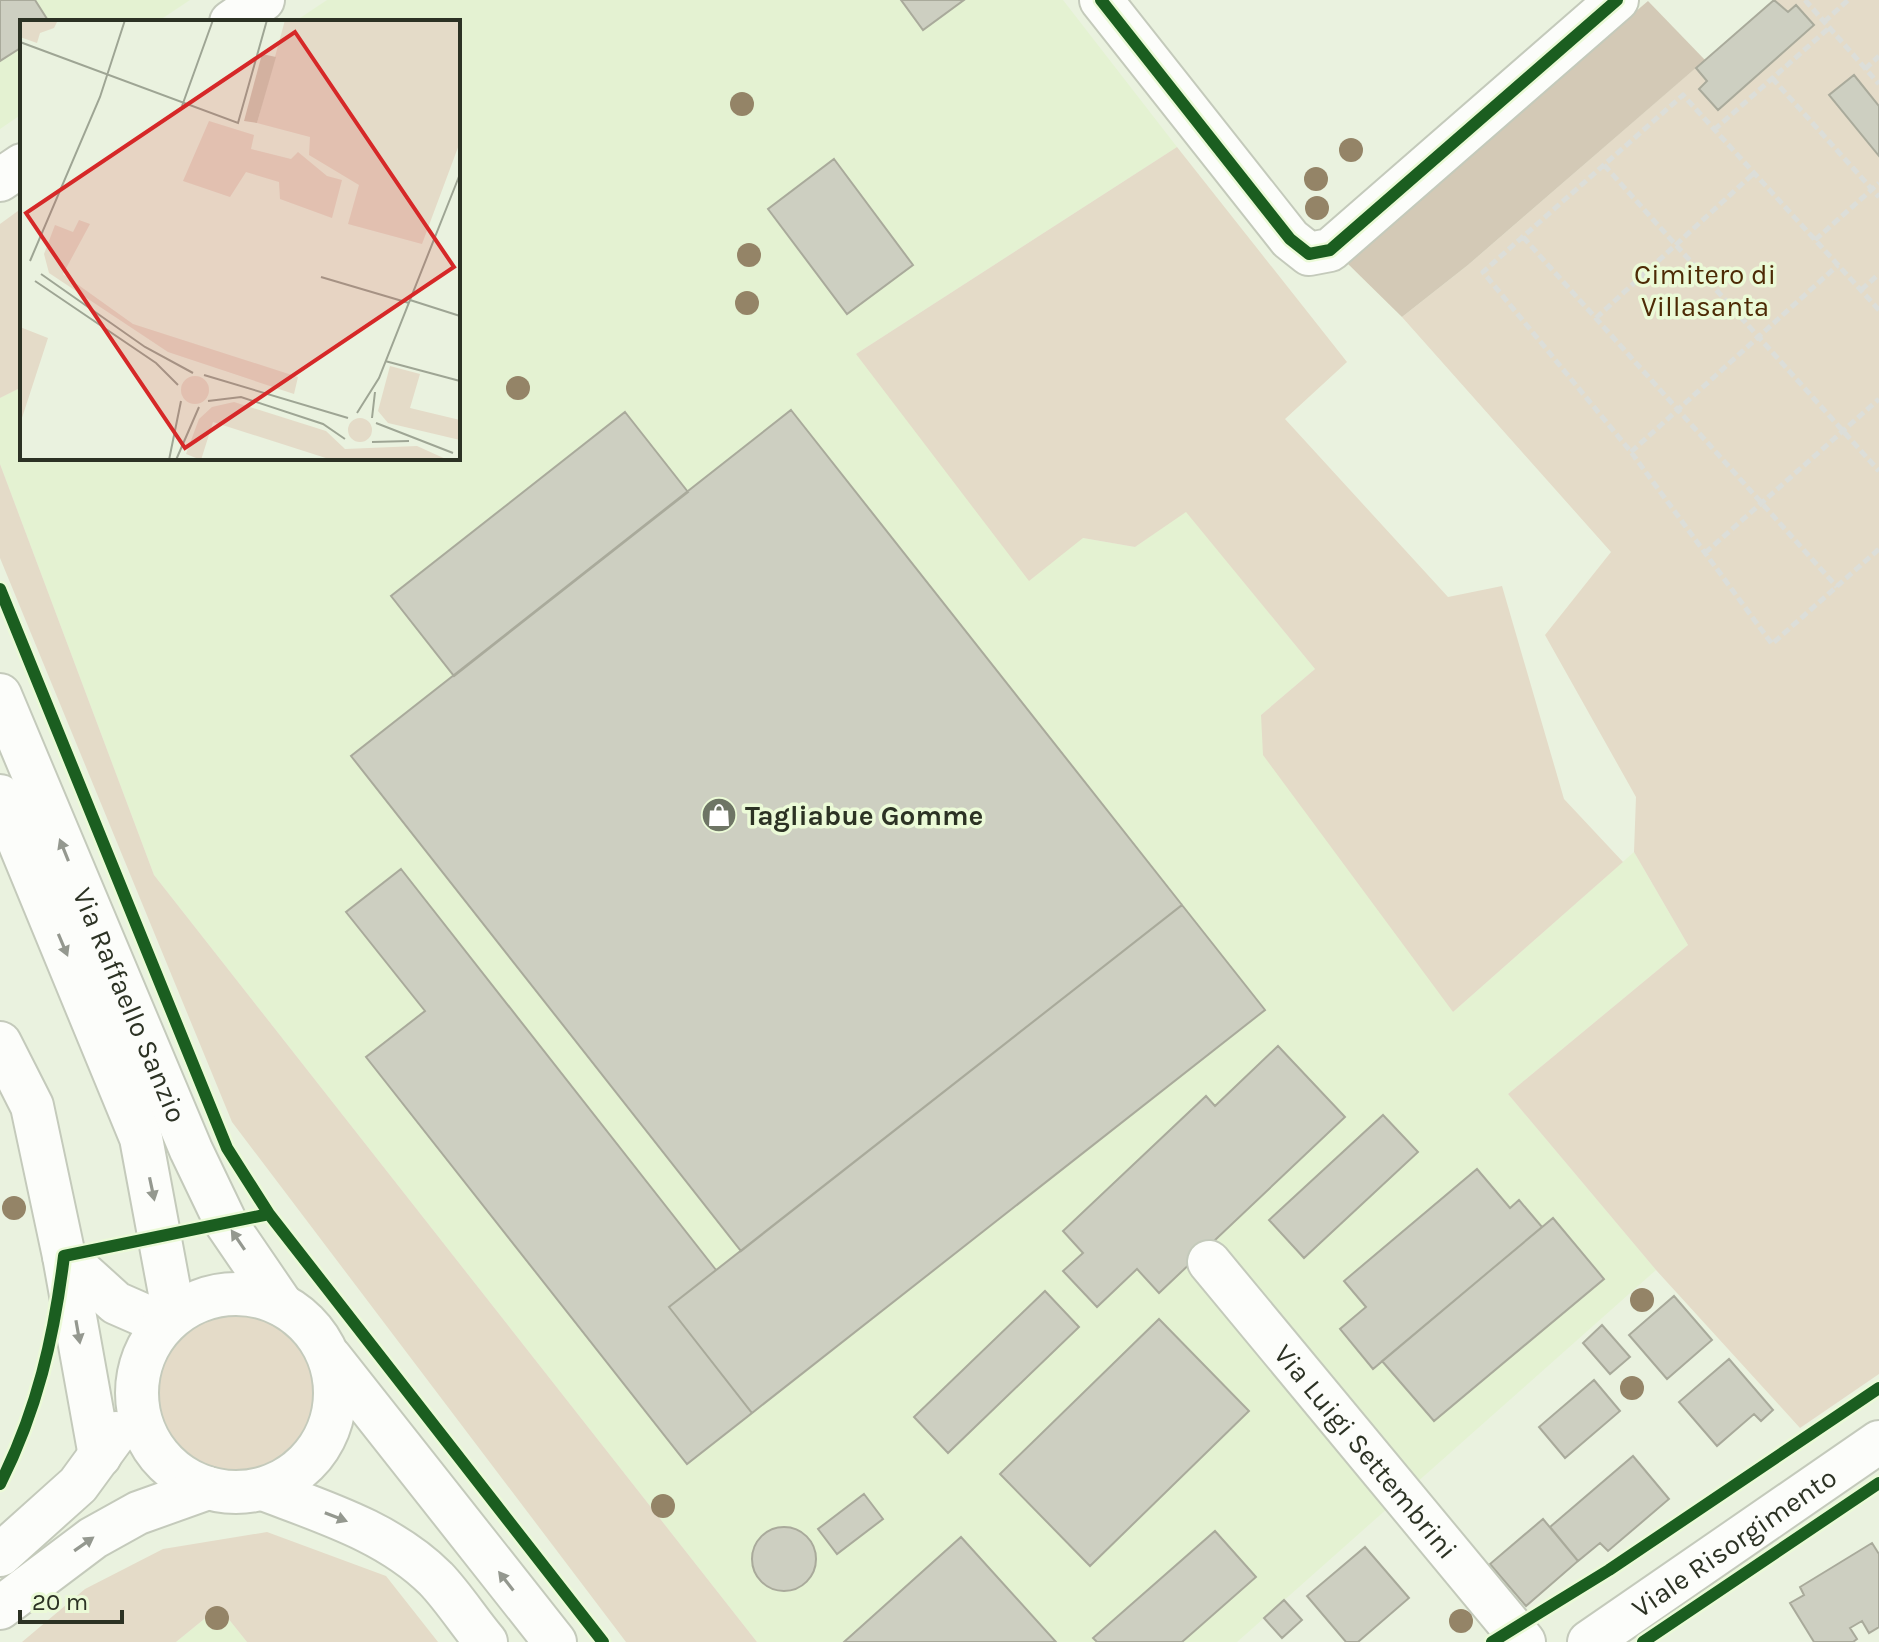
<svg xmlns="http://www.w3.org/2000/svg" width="1879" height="1642" font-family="Karla,sans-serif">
  <rect width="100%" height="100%" fill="#eaf2df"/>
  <path fill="#e4f2d2" d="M0 0H190L157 22H22V114L0 129Z
    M327 0H1063L1177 147 856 354 1083 538 1135 547 1186 511 1315 669 1261 715 1453 1012 1634 852 1688 945 1508 1094 1656 1270 1237 1642H757L154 875 0 464V398L22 387V458H458V22H294Z
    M219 1607 247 1642H176Z"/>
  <path fill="#e4dbc8" d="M1774 0H1879V1374L1800 1428 1656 1270 1508 1094 1688 945 1634 852 1636 797 1545 635 1611 552 1402 317 1468 265Z
    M1177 147 1347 362 1285 419 1448 597 1502 586 1564 799 1623 862 1453 1012 1263 755 1261 715 1315 669 1186 512 1135 547 1083 538 1029 581 856 354Z
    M22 208V387L0 398V224Z
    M0 464 154 875 757 1642H626L232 1122 0 558Z
    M156 1394a81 81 0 1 1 162 0a81 81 0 1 1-162 0Z
    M267 1532 386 1576 438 1642H247L219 1607 176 1642H22L85 1589 163 1549Z"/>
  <path fill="#d3c9b6" d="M1648 1 1705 60 1468 265 1402 317 1344 260Z"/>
  <path fill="#cdcfc1" stroke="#a9aa9b" stroke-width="2" d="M0 0H35L49 22H22V47L0 61Z
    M901 0H964L923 30Z
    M1774 0 1788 12 1796 5 1814 25 1718 110 1699 89 1707 81 1696 68Z
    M1854 75 1879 106V156L1829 95Z
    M834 159 913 265 847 314 768 209Z
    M791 410 1182 905 741 1251 351 756Z
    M625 412 688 492 454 676 391 596Z
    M401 869 716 1270 669 1307 752 1413 687 1464 366 1057 425 1011 346 912Z
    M1182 905 1265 1010 752 1413 669 1307Z
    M1278 1046 1345 1117 1159 1293 1137 1269 1097 1307 1063 1271 1083 1253 1063 1231 1206 1096 1215 1106Z
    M1383 1115 1418 1152 1304 1258 1269 1220Z
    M1477 1169 1510 1208 1519 1200 1542 1227 1373 1369 1340 1329 1366 1307 1344 1281Z
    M1553 1218 1604 1279 1434 1421 1382 1361Z
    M1045 1291 1079 1327 948 1453 914 1417Z
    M1674 1296 1712 1340 1667 1379 1629 1335Z
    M1159 1319 1249 1411 1090 1566 1000 1474Z
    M1602 1325 1630 1357 1610 1374 1583 1343Z
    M1729 1359 1773 1410 1761 1421 1754 1414 1717 1446 1679 1402Z
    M1594 1380 1620 1411 1565 1458 1539 1427Z
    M1633 1456 1669 1499 1608 1551 1600 1543 1578 1561 1550 1527Z
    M864 1494 883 1519 837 1554 818 1529Z
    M1543 1519 1578 1561 1526 1606 1490 1564Z
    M752 1559a32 32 0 1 1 64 0a32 32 0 1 1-64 0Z
    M1215 1531 1256 1577 1182 1642H1097L1093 1638Z
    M961 1537 1056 1642H844Z
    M1872 1543 1879 1554V1627L1869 1633 1862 1621 1850 1628 1857 1639 1853 1642H1814L1790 1603 1804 1595 1800 1587Z
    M1365 1547 1409 1598 1358 1642H1346L1307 1596Z
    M1284 1600 1302 1620 1282 1638 1264 1618Z"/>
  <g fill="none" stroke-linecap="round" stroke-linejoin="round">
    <defs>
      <g id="minor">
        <path d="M1101 0 1290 239 1309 254 1330 250 1617 0"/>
        <path d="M231 22 263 0"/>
        <path d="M0 180 22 165"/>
        <path id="s1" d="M0 695 191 1150 226 1223 282 1305"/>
        <path d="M0 796 141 1138 174 1315"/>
        <path d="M0 1043 32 1106 64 1256 100 1456"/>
        <path d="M64 1256 116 1303 164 1324"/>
        <path id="s2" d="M1209 1262 1524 1642"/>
        <circle cx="236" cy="1393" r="99"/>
        <path d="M330 1357 555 1642"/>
        <path d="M263 1489C323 1512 389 1532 436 1579 454 1598 469 1622 486 1642"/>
        <path d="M0 1555 78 1485 116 1433"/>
        <path d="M0 1608 93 1538 138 1513 208 1488"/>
        <path id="s3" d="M1589 1642 1879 1442"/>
      </g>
    </defs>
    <use href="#minor" stroke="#c4cabb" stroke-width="46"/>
    <path stroke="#dcded9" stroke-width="5" stroke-dasharray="8 4" stroke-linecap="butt" d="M1805 0 1879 84
      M1824 22 1848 0
      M1865 69 1879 56
      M1772 78 1879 197
      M1714 130 1829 28
      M1604 165 1879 471
      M1523 237 1837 587
      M1815 240 1879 183
      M1861 290 1879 274
      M1879 310 1683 95 1483 272 1631 452 1772 644 1879 549
      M1596 318 1754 173
      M1631 452 1838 265
      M1705 553 1879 399"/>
    <use href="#minor" stroke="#fcfdfa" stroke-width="42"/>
    <defs>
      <path id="cycleway" d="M1101 0 1290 239 1309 254 1330 250 1617 0
        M0 589 227 1148 269 1214 603 1642
        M0 1484C37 1411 54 1337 64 1256L269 1214
        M1492 1642 1609 1570 1879 1388
        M1643 1642 1879 1483"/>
    </defs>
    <use href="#cycleway" stroke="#ebfad7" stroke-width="17"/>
    <use href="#cycleway" stroke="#1b5e20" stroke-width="12"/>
  </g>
  <g fill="#948467">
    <circle cx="742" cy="104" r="12"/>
    <circle cx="1351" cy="150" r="12"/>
    <circle cx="1316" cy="179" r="12"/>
    <circle cx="1317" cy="208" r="12"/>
    <circle cx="749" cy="255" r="12"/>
    <circle cx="747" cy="303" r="12"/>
    <circle cx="518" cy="388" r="12"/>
    <circle cx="14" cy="1208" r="12"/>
    <circle cx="1642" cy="1300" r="12"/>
    <circle cx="1632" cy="1388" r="12"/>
    <circle cx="663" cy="1506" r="12"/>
    <circle cx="217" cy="1618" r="12"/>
    <circle cx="1461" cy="1621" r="12"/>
  </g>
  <defs><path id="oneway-solid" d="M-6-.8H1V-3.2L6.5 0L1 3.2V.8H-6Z" transform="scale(2)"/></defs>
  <g fill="#94988f">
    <use href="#oneway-solid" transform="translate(64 850) rotate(-112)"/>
    <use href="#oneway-solid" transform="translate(63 945) rotate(67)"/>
    <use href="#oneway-solid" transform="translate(152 1189) rotate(78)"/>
    <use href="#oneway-solid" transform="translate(238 1240) rotate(-124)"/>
    <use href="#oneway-solid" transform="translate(78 1332) rotate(80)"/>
    <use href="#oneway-solid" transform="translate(336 1517) rotate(21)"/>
    <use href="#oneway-solid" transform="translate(84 1544) rotate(-35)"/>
    <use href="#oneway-solid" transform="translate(506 1581) rotate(-128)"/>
  </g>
  <defs>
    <symbol id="shop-disc" viewBox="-11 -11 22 22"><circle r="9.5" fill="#6e7565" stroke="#ebfad7"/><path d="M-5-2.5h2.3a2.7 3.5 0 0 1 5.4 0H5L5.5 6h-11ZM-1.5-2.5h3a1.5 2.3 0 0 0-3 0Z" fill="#fff"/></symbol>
  </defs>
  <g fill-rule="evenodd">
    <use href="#shop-disc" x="699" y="795" width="40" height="40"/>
  </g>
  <g text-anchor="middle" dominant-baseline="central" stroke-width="7" stroke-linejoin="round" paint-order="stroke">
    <g font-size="28" fill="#4d2a05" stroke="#ebfad7">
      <text x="1705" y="274">Cimitero di<tspan x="1705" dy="32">Villasanta</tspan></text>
    </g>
    <g font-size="28" font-weight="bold" fill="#2c3224" stroke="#ebfad7" text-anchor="start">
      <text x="745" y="815">Tagliabue Gomme</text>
    </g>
    <g font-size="28" fill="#2c3224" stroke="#ebfad7">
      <text stroke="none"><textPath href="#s1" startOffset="336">Via Raffaello Sanzio</textPath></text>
      <text stroke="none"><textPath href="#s2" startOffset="246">Via Luigi Settembrini</textPath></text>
      <text stroke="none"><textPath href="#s3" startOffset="176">Viale Risorgimento</textPath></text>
    </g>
  </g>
  <g transform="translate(20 20)">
    <rect width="440" height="440" fill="#eaf2df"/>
    <path d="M0 0H38L34 8 20 13 17 23 0 17ZM265 0H440V122L402 224 328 204 339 165 289 135 290 117 237 103ZM189 101 234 115 231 129 271 139 278 132 307 156 322 160 312 198 260 179 259 162 226 152 210 177 163 161ZM59 200 70 204 43 254 113 304 278 357 274 374 148 332 29 253 24 234 35 205 53 212ZM0 307 28 318 0 404ZM370 346 400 354 390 388 440 400V420L368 403 358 391ZM161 370a14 14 0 1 1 28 0a14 14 0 1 1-28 0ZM214 382 306 411 325 429 397 426 428 440H312L193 402 181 440 166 434 179 399 192 387ZM328 410a12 12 0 1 1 24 0a12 12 0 1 1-24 0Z" fill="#e4dbc8"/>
    <path d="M242 34 256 37 237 103 224 101Z" fill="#d3c9b6"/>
    <path fill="none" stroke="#9ea594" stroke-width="2" d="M0 22 218 103 247 0M162 86 193 0M10 241 80 77 105 0M21 254 125 327 173 353M301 257 389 283M15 261 136 343 158 365M390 280 440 296M365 341 440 361M184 355 328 398M188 381 221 377 303 404 325 419M337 393 359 358 440 154M352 398 355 372M356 403 433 433M352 422 389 421M149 440 161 381M156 440 179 387"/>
    <path fill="#d62828" fill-opacity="0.15" stroke="#d62828" stroke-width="4" d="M275 12 434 247 165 428 6 193Z"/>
    <rect width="440" height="440" fill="none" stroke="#2c3224" stroke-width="4"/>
  </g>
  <path d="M20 1610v12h102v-12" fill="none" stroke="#2c3224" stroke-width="4"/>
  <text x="32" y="1610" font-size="24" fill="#2c3224" stroke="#ebfad7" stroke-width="6" paint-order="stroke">20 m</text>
</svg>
